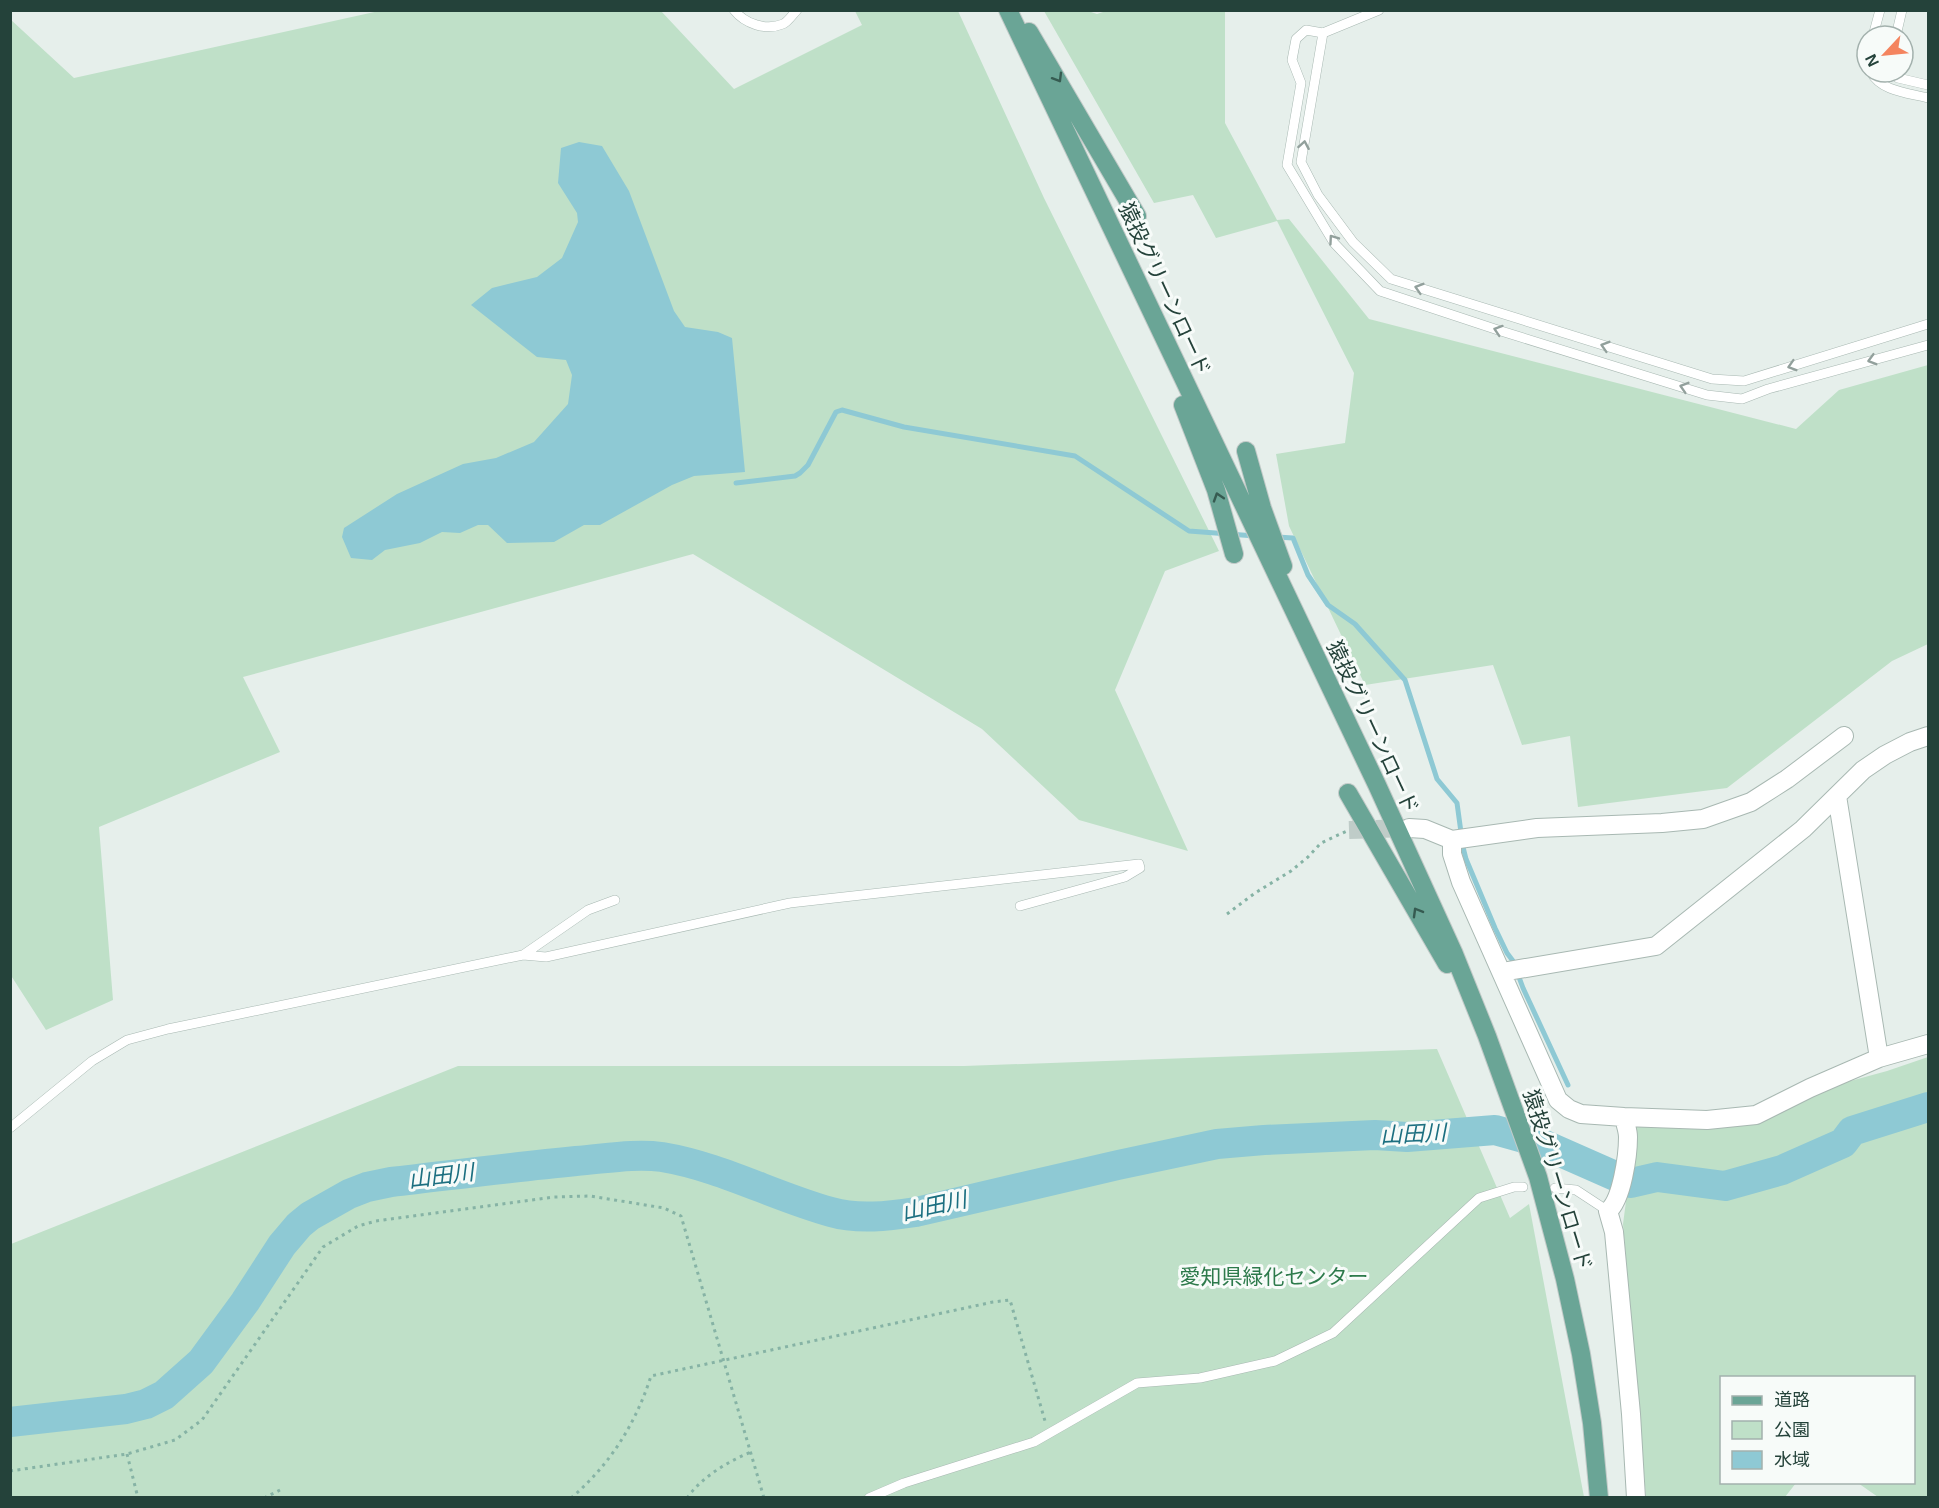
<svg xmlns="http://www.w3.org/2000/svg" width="1939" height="1508" font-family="Helvetica,'Noto Sans JP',sans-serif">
  <rect width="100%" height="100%" fill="#e6efeb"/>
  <path fill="#bfe0c8" d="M379 11H661L734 89 862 25 855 11H958L1044 198 1219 551 1165 571 1115 690 1188 851 1079 820 982 729 693 554 243 677 280 752 99 827 113 1000 46 1030 10 974V19L74 78Z
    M1106 11H1225V123L1277 220 1289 219 1369 319 1796 429 1839 390 1928 365V644L1892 661 1727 788 1578 807 1570 736 1522 745 1493 665 1365 685 1289 526 1276 454 1345 443 1354 373 1277 221 1216 238 1193 195 1154 203 1044 11H1088L1097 14Z
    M1437 1049 1510 1218 1529 1204 1584 1497 11 1498V1244L458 1066H964Z
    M1928 1057V1497H1878L1858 1483 1914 1482V1378H1722V1482L1796 1483 1785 1497H1646L1623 1224 1636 1126H1685L1887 1071Z"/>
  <path fill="#8ec9d4" d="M579 142 602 146 629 191 674 311 685 327 718 332 732 338 745 472 694 476 672 485 600 525H584L554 542 507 543 488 525H478L460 533 442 532 420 543 385 550 372 560 351 558 342 537 344 528 397 494 463 464 496 458 534 442 568 404 572 375 566 360 537 357 471 305 492 288 537 277 562 258 578 222 577 213 558 183 561 148Z"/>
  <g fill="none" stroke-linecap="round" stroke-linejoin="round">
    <path stroke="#8ec9d4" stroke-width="5" d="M736 483 795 476 800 473 808 465 836 412 842 410 904 427 1075 456 1189 531 1255 536
      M1277 537 1293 538 1308 575 1328 605 1355 624 1405 680 1437 779 1457 803 1463 847 1466 859 1495 928 1507 953 1513 961 1523 988 1568 1085"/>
    <path stroke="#8ec9d4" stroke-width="30" d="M10 1422 126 1409 146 1404 164 1395 201 1362 245 1302 282 1245 299 1225 310 1216 349 1194 367 1187 391 1182C452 1175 514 1167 576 1161 604 1159 634 1153 662 1157 722 1167 773 1196 831 1212 858 1220 889 1216 916 1212L1118 1165 1217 1144 1264 1140 1375 1135 1407 1137 1495 1130 1538 1142 1631 1183 1657 1177 1725 1186 1782 1170 1843 1143 1852 1131 1928 1107"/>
    <path stroke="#bfccc8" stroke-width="18" stroke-dasharray="18 9" stroke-linecap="butt" d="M1349 830 1409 828"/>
    <defs>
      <path id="service" d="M734 10C745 24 766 31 783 24 788 22 793 14 797 10
        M1379 10 1323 33 1306 30 1296 39 1292 60 1301 83 1287 165 1334 243 1380 291 1501 331 1707 395 1742 399 1768 389 1928 345
        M1323 33 1301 162 1318 195 1353 242 1391 279 1712 379 1744 381 1928 324
        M1873 36 1880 10
        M1896 36 1902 10
        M1871 72C1881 92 1910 93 1928 98
        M1893 72 1898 78 1928 85
        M523 955 588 910 615 900
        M10 1128 92 1061 127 1040 168 1029 523 955 546 957 790 903 1139 864 1140 868 1125 877 1020 906
        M1555 1188 1576 1190 1608 1211
        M869 1498 904 1483 1034 1442 1137 1383 1200 1378 1275 1361 1333 1333 1479 1198 1514 1187H1523"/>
      <path id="minor" d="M1837 796 1879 1058
        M1409 828 1425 829 1452 840 1537 828 1662 823 1703 819 1751 802 1787 779 1844 736
        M1452 840V854L1461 882 1558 1100 1569 1109 1581 1114 1624 1117 1707 1120 1756 1115 1810 1088 1879 1058 1928 1044
        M1502 972 1656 946 1803 829 1863 770 1885 755 1910 742 1928 736
        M1624 1117C1625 1124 1628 1130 1628 1137 1628 1155 1622 1200 1608 1211L1614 1232 1631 1414 1636 1498"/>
      <path id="primary" d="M1008 10 1377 785 1454 954 1487 1036 1538 1177 1565 1279 1581 1354 1592 1423 1599 1498
        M1029 32 1137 216
        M1183 405 1216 490 1234 554
        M1246 451 1262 508 1283 566
        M1348 793 1447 964"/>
    </defs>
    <use href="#service" stroke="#a8b8b2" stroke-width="10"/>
    <use href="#minor" stroke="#a8b8b2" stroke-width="20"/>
    <use href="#primary" stroke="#c2cac8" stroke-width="20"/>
    <path stroke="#86b3a5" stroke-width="3" stroke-dasharray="3 4.5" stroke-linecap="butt" d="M1227 914 1255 893 1291 871 1308 857 1321 843 1349 830
      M127 1454 138 1498
      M10 1471 127 1454 175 1440 202 1420 323 1247 358 1226 376 1221 554 1197 590 1196 664 1208 681 1216 764 1498
      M264 1498 280 1490
      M571 1498C610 1465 636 1423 651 1376L993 1302 1010 1300 1045 1421
      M687 1498C702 1477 727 1462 751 1452"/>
    <use href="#service" stroke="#fff" stroke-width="9"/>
    <use href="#minor" stroke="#fff" stroke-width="18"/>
    <use href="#primary" stroke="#6aa596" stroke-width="18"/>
  </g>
  <defs><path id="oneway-chevron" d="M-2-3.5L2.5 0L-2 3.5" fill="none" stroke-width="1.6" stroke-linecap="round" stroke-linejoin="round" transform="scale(1.5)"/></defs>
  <g stroke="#365b51">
    <use href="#oneway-chevron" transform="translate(1058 78) rotate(59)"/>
    <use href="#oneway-chevron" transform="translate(1218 497) rotate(-108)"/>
    <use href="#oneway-chevron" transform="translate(1417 912) rotate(-120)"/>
  </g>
  <g stroke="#92a09c">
    <use href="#oneway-chevron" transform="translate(1304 145) rotate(-80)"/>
    <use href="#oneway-chevron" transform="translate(1333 239) rotate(-125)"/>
    <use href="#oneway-chevron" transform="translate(1419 288) rotate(-163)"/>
    <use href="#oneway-chevron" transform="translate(1498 330) rotate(-162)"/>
    <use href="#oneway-chevron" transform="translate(1605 346) rotate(-163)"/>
    <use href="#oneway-chevron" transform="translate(1872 360) rotate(164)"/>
    <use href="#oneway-chevron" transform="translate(1792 366) rotate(163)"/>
    <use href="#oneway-chevron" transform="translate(1684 387) rotate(-163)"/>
  </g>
  <g text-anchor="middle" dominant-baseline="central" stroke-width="6" stroke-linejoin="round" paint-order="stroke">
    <g font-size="21" fill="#24423a" stroke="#f7fbf9">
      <text transform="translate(1165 289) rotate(65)">猿投グリーンロード</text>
      <text transform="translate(1373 727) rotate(65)">猿投グリーンロード</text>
      <text transform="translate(1558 1180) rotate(73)">猿投グリーンロード</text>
    </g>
    <g font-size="21" fill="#2d7a4b" stroke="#f7fbf9">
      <text x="1274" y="1276">愛知県緑化センター</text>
    </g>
    <g font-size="22" font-style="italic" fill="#1c6f80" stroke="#f7fbf9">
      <text transform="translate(1413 1134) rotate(-3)">山田川</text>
      <text transform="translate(441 1176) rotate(-7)">山田川</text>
      <text transform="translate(934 1206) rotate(-12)">山田川</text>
    </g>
  </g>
  <rect width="1939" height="1508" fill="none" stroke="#24423a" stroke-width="24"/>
  <rect x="1720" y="1376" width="195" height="108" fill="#f7fbf9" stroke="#a3b1ad" stroke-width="1.5"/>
  <rect x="1732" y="1396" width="30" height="9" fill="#6aa596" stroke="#a3b1ad" stroke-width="1.5"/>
  <text x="1774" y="1406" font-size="18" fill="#24423a">道路</text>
  <rect x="1732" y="1421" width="30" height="18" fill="#bfe0c8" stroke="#a3b1ad" stroke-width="1.5"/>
  <text x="1774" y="1436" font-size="18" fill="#24423a">公園</text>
  <rect x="1732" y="1451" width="30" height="18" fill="#8ec9d4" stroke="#a3b1ad" stroke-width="1.5"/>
  <text x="1774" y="1466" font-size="18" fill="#24423a">水域</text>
  <g transform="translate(1885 54) rotate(244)"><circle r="28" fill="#f7fbf9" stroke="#a3b1ad" stroke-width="1.5"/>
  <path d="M0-4.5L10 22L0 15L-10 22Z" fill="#f4845f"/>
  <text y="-9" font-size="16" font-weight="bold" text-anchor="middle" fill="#24423a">N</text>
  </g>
</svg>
